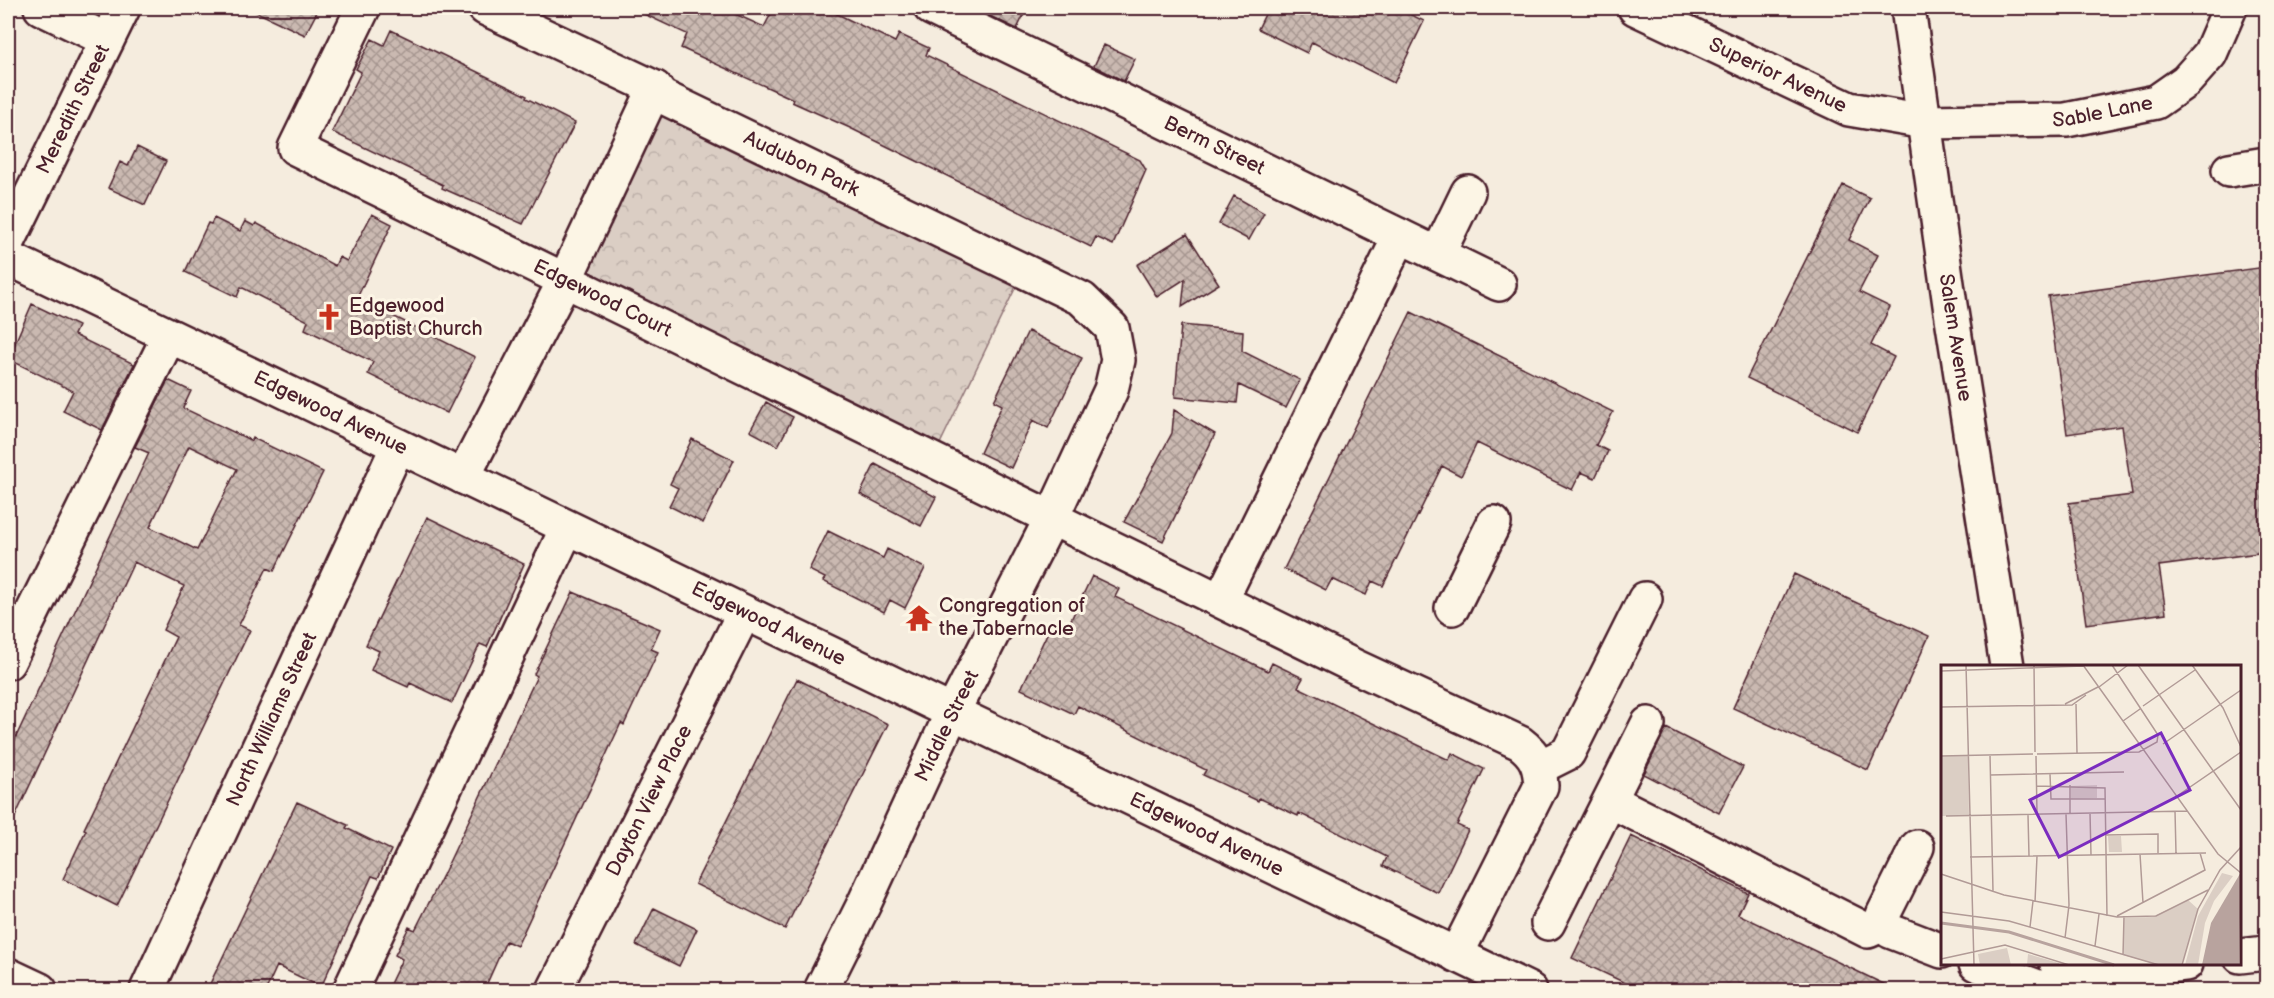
<svg xmlns="http://www.w3.org/2000/svg" width="2274" height="998" font-family="'Balsamiq Sans',sans-serif">
  <defs>
    <pattern id="forest-crowns" width="20" height="18" patternUnits="userSpaceOnUse" patternTransform="scale(1.5)"><rect width="20" height="18" fill="#dbcec4"/><path d="M2 6a3 3 0 1 1 6 0M12 15a3 3 0 1 1 6 0" fill="none" stroke="#bdb0a9"/></pattern>
    <pattern id="building-cross-hatch" width="8" height="8" patternUnits="userSpaceOnUse" patternTransform="scale(1.5)"><rect width="8" height="8" fill="#cab9b1"/><path d="M0 0l8 8M0 8l8-8" fill="none" stroke="#a69690"/></pattern>
  </defs>
  <rect width="100%" height="100%" fill="#f5ecde"/>
  <filter id="ink" filterUnits="userSpaceOnUse"><feTurbulence type="fractalNoise" baseFrequency=".0167" numOctaves="2"/><feDisplacementMap in="SourceGraphic" scale="12" xChannelSelector="R" yChannelSelector="G"/><feConvolveMatrix kernelMatrix="1 2 1 2 8 2 1 2 1" color-interpolation-filters="sRGB"/></filter>
  <g filter="url(#ink)">
    <path fill="url(#forest-crowns)" stroke="#927678" stroke-width="1.5" d="M661 96 1023 272 935 454 572 278Z"/>
    <path fill="url(#building-cross-hatch)" stroke="#4a1f2b" stroke-width="1.5" fill-rule="evenodd" d="M248 8H319L305 35Z
      M631 8H722L764 27 774 8H825L895 42 899 34 929 48 926 55 1140 160 1146 170 1113 245 1096 237 1091 247 850 128 792 102 793 99 681 48 687 34Z
      M973 8H1027L1017 29Z
      M1268 8H1397L1424 21 1394 83 1312 42 1307 53 1258 29Z
      M391 30 527 96 526 98 575 123 523 224 442 188 443 185 332 132 361 72 356 69 372 39 384 45Z
      M1104 45 1135 59 1124 81 1094 66Z
      M137 147 166 161 145 205 108 188 120 162 128 166Z
      M1843 185 1870 198 1849 240 1878 255 1859 292 1890 307 1871 345 1894 357 1857 432 1747 378Z
      M1234 196 1264 213 1249 240 1219 224Z
      M372 214 392 224 357 298 475 357 447 413 368 374 373 362 305 329 308 321 241 287 237 297 185 272 208 223 211 224 214 218 240 231 245 221 254 226 256 223 335 266 339 257 347 261Z
      M1187 234 1219 284 1182 307 1185 279 1157 297 1137 265Z
      M2266 267V552L2159 566 2166 613 2086 624 2069 503 2132 495 2122 426 2067 434 2048 296Z
      M32 304 78 326 74 335 134 364 102 430 63 411 73 391 8 359Z
      M1411 312 1613 412 1596 445 1608 451 1595 478 1581 472 1572 490 1477 443 1461 476 1442 466 1383 586 1372 581 1366 595 1332 579 1326 590 1284 569Z
      M1181 325 1243 331 1242 351 1300 380 1286 408 1239 385 1237 403 1175 397Z
      M1028 331 1082 358 1048 428 1033 420 1011 468 980 453 1002 405 994 401Z
      M168 380 191 391 183 408 252 441 253 438 323 472 274 571 267 568 239 625 250 630 117 906 63 879 86 830 84 829 176 637 163 630 184 586 134 562 8 832V754L149 453 135 447ZM189 446 237 469 197 550 150 527Z
      M766 402 793 417 778 446 750 431Z
      M1174 410 1215 434 1163 541 1124 522 1172 433Z
      M692 439 734 460 703 523 669 506 678 488 670 484Z
      M875 464 936 497 921 526 860 494Z
      M427 517 524 564 487 647 480 644 452 703 410 683 408 687 371 670 379 651 366 645Z
      M828 531 883 558 887 549 925 568 905 608 890 600 884 612 823 581 825 578 809 570Z
      M1794 574 1929 636 1868 770 1733 708Z
      M1092 576 1119 589 1115 597 1268 671 1272 663 1303 678 1298 687 1449 760 1452 753 1484 769 1457 825 1468 830 1438 893 1383 866 1387 857 1299 813 1298 816 1259 798 1258 801 1203 775 1206 770 1078 706 1074 714 1021 689 1053 621 1067 628Z
      M573 592 660 629 651 649 658 652 624 725 621 723 517 946 506 941 484 990H387L402 959 395 955 409 927 415 930 443 875 537 676 534 674Z
      M797 679 888 724 785 929 695 884Z
      M1666 728 1743 767 1719 813 1644 774Z
      M297 802 348 825 346 828 391 850 378 878 372 876 321 987 277 966 266 990H207Z
      M1631 836 1748 893 1738 914 1896 990H1640L1572 958Z
      M654 908 697 929 679 966 636 945Z"/>
    <g fill="none" stroke-linecap="round" stroke-linejoin="round">
      <defs>
        <g id="minor">
          <path d="M41 8 107 40"/>
          <path id="s1" d="M363 8 295 148 1354 666 1520 743C1536 755 1540 766 1541 786L1456 955"/>
          <path id="s2" d="M485 8 655 88 661 96 1082 299 1112 328 1118 360 1111 390 1052 517 952 713 864 904 821 990"/>
          <path id="s3" d="M931 8 1499 284"/>
          <path id="s4" d="M1635 8 1849 109 1925 122 2066 120 2156 102 2186 81 2210 54 2230 8"/>
          <path d="M2229 170 2266 164"/>
          <path id="s5" d="M8 242 123 8"/>
          <path d="M1438 254 1468 192"/>
          <path id="s6" d="M8 258 1530 990"/>
          <path d="M463 477 565 280 655 88"/>
          <path d="M1221 600 1400 236"/>
          <path d="M1452 608 1494 523"/>
          <path d="M8 662 169 336"/>
          <path d="M1540 767 1568 753 1645 599"/>
          <path d="M1611 801 1868 931 1884 924"/>
          <path d="M1917 847 1883 915 1884 924 1890 931 1942 951"/>
          <path d="M1548 923 1648 724"/>
          <path d="M2240 956 2266 953"/>
          <path d="M1976 964 2046 990"/>
          <path d="M8 975 40 990"/>
          <path d="M2060 980 2186 964"/>
          <path id="s7" d="M147 990 398 446"/>
          <path d="M350 990 567 528"/>
          <path id="s8" d="M554 990 744 613"/>
        </g>
        <g id="major">
          <path id="s9" d="M1908 8 1950 305 2007 666"/>
          <path d="M2057 964 2062 990"/>
        </g>
      </defs>
      <use href="#minor" stroke="#4a1f2b" stroke-width="38"/>
      <use href="#major" stroke="#4a1f2b" stroke-width="38"/>
      <use href="#minor" stroke="#fcf5e5" stroke-width="33"/>
      <use href="#major" stroke="#fcf5e5" stroke-width="33"/>
    </g>
  </g>
  <defs>
    <symbol id="church-bare" viewBox="-9 -9 18 18"><path d="M-1.2-6h2.4v3.5h3.3v2.4h-3.3V6h-2.4V-.1h-3.3v-2.4h3.3Z" fill="#c8321e" stroke="#fcf5e5" stroke-width="2.5" paint-order="stroke"/></symbol>
    <symbol id="temple-bare" viewBox="-9 -9 18 18"><path d="M0-6L5-2H3V0L6.5 2.5H4V6H1.5V3h-3V6H-4V2.5H-6.5L-3 0V-2H-5Z" fill="#c8321e" stroke="#fcf5e5" stroke-width="2.5" paint-order="stroke"/></symbol>
  </defs>
  <g fill-rule="evenodd">
    <use href="#church-bare" x="310" y="298" width="38" height="38"/>
    <use href="#temple-bare" x="900" y="599" width="38" height="38"/>
  </g>
  <g text-anchor="middle" dominant-baseline="central" stroke-width="6" stroke-linejoin="round" paint-order="stroke">
    <g font-size="20" fill="#4a1f2b" stroke="#fcf5e5">
      <text stroke="none"><textPath href="#s4" startOffset="158">Superior Avenue</textPath></text>
      <text stroke="none"><textPath href="#s5" startOffset="148">Meredith Street</textPath></text>
      <text stroke="none"><textPath href="#s4" startOffset="492">Sable Lane</textPath></text>
      <text stroke="none"><textPath href="#s3" startOffset="315">Berm Street</textPath></text>
      <text stroke="none"><textPath href="#s2" startOffset="354">Audubon Park</textPath></text>
      <text stroke="none"><textPath href="#s1" startOffset="498">Edgewood Court</textPath></text>
      <text stroke="none"><textPath href="#s9" startOffset="333">Salem Avenue</textPath></text>
      <text stroke="none"><textPath href="#s6" startOffset="358">Edgewood Avenue</textPath></text>
      <text stroke="none"><textPath href="#s6" startOffset="844">Edgewood Avenue</textPath></text>
      <text stroke="none"><textPath href="#s7" startOffset="298">North Williams Street</textPath></text>
      <text transform="translate(947 726) rotate(-64)">Middle Street</text>
      <text stroke="none"><textPath href="#s8" startOffset="212">Dayton View Place</textPath></text>
      <text stroke="none"><textPath href="#s6" startOffset="1330">Edgewood Avenue</textPath></text>
    </g>
    <g font-size="20" fill="#4a1f2b" stroke="#fcf5e5" text-anchor="start">
      <text x="349" y="306">Edgewood<tspan x="349" dy="23">Baptist Church</tspan></text>
      <text x="939" y="606">Congregation of<tspan x="939" dy="23">the Tabernacle</tspan></text>
    </g>
  </g>
  <g transform="translate(1941 665)">
    <rect width="300" height="300" fill="#f5ecde"/>
    <path d="M66 283 70 300H39L37 289ZM87 289 118 298V300H86Z" fill="#dbcec4"/>
    <path d="M27 90 28 151H0V91ZM156 120V133L130 134V121ZM281 208 292 211 273 236 264 258 257 300H244L257 251ZM247 235 257 244 241 300H218L182 290 183 253 211 252Z" fill="#dbcec4"/>
    <path d="M167 171H180L181 187H168Z" fill="#dbcec4"/>
    <path d="M300 207 298 300H261L270 258Z" fill="#b8a39e"/>
    <path fill="none" stroke="#b8a39e" stroke-width="3" d="M0 258 68 267 173 300"/>
    <path fill="none" stroke="#b19a96" stroke-width="1.5" d="M25 0 33 300M93 0 94 87M142 0 277 189 300 208M197 0 300 145M251 0 282 43 300 82M0 6 143 1M158 22 187 0M124 39 157 22M135 39 136 88M202 41 254 5M0 42 131 40 145 30M182 56 199 44M222 79 300 25M96 89 198 87 216 77 217 70 171 0M49 90 52 226M0 91 92 89M95 91 96 149M109 109 110 134H164M49 110 183 107M129 120V149M96 121 164 123 166 251M236 131 300 87M234 146 235 188M149 148 150 190M87 150 88 191M5 151 246 146M165 170 217 169V188M199 189 202 238M29 192 265 188M0 209 63 230 176 252 215 251 267 225M94 237 96 191M0 247 68 256 218 300M176 251 264 205 259 188M89 262 92 236M124 273 128 240 125 149M154 281 158 249M182 290 183 251M0 294 64 280 128 300M241 300 257 244 279 205 300 182"/>
    <path fill="#7b2cbf" fill-opacity="0.15" stroke="#7b2cbf" stroke-width="3" d="M220 68 249 125 118 192 89 135Z"/>
    <rect width="300" height="300" fill="none" stroke="#4a1f2b" stroke-width="3"/>
  </g>
  <rect width="2274" height="998" fill="none" stroke="#fcf5e5" stroke-width="30"/>
  <rect x="15" y="15" width="2244" height="968" fill="none" stroke="#4a1f2b" stroke-width="2" filter="url(#ink)"/>
</svg>
